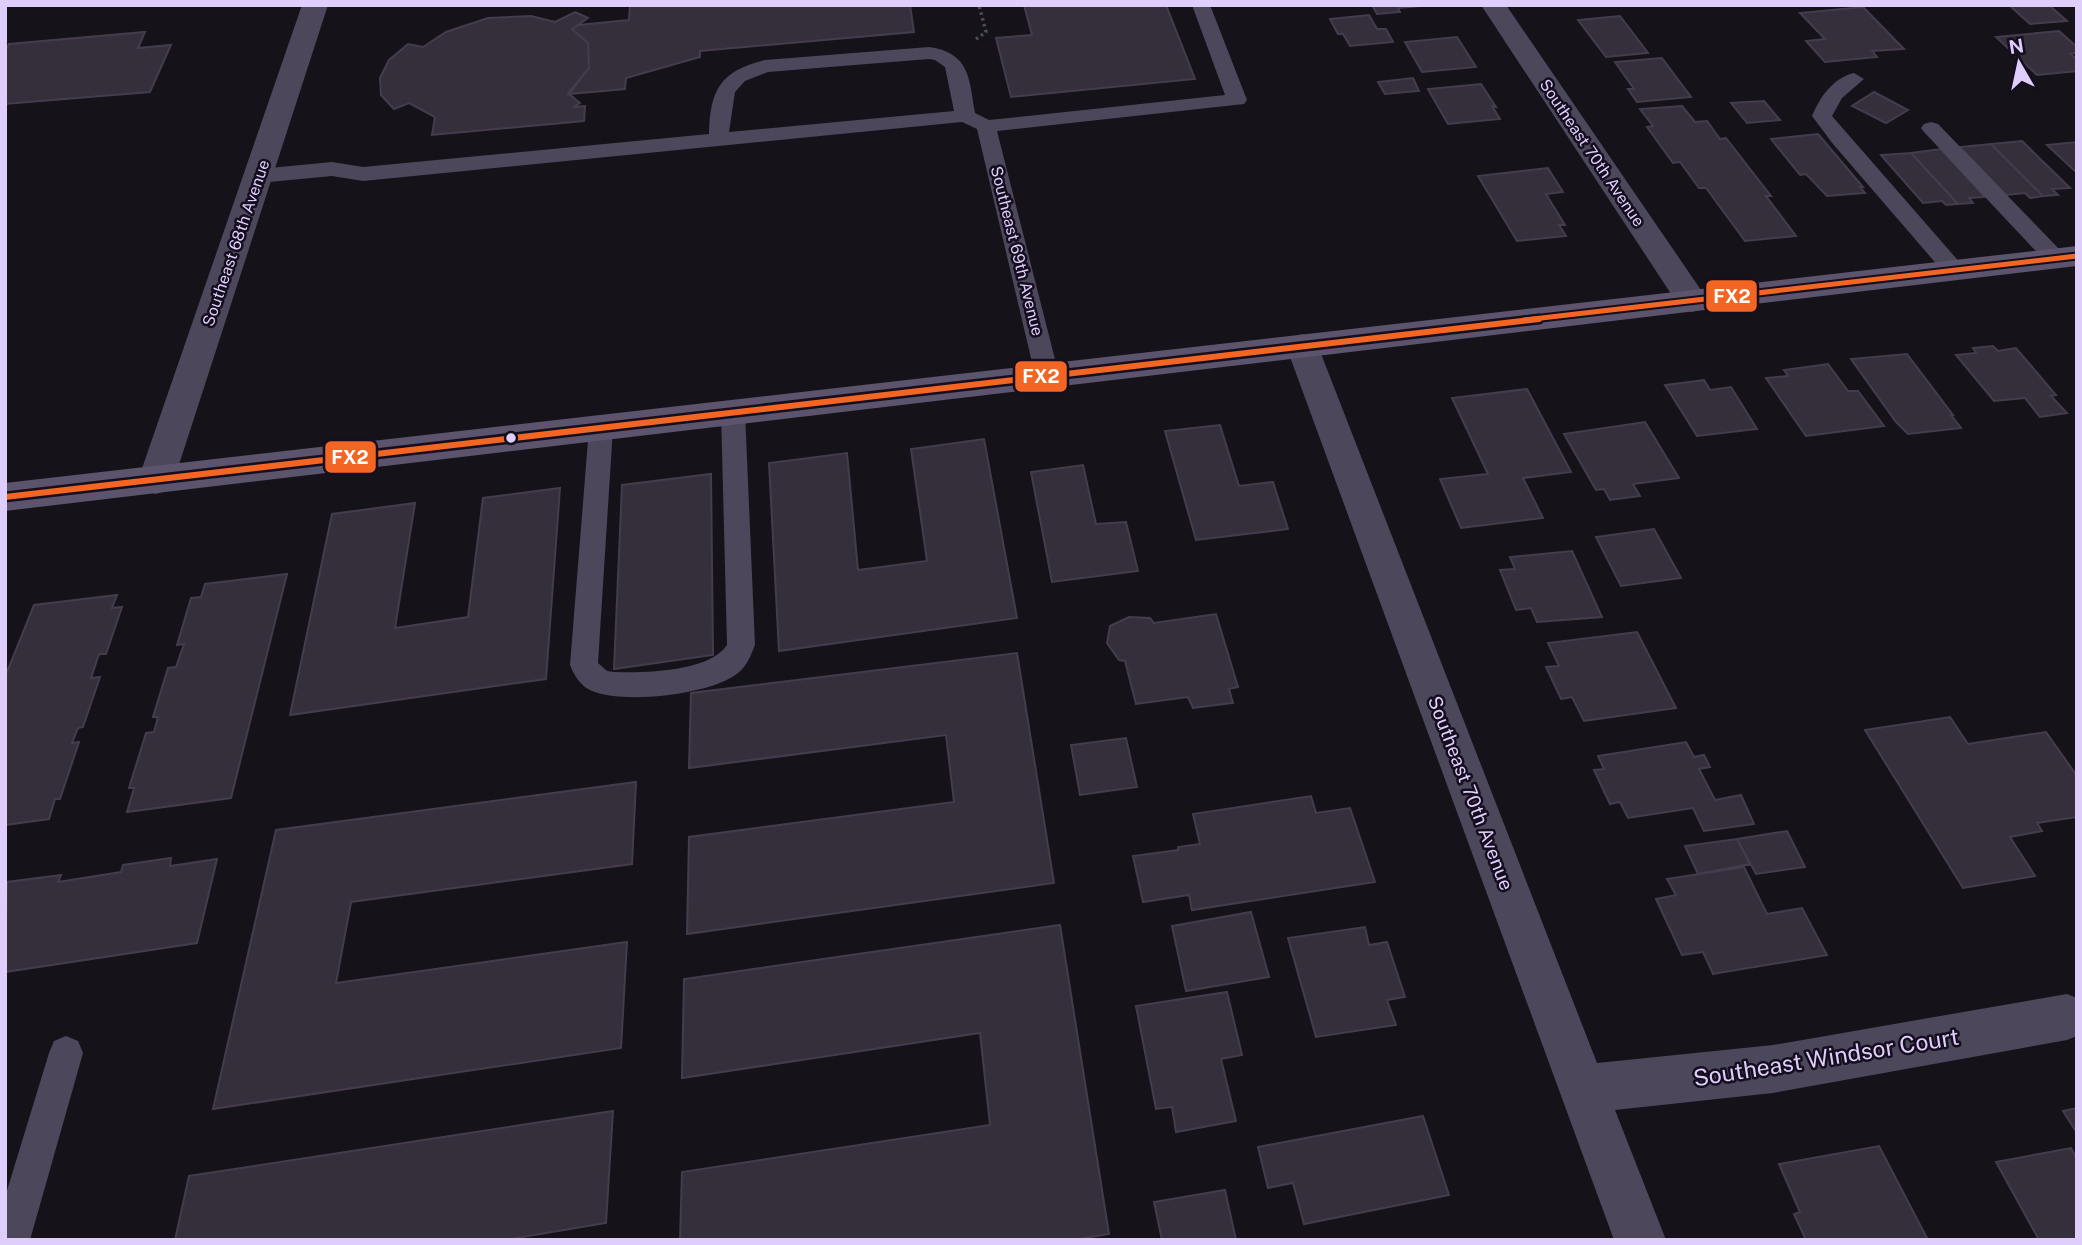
<svg xmlns="http://www.w3.org/2000/svg" width="2082" height="1245" font-family="'Public Sans',sans-serif">
  <rect width="100%" height="100%" fill="#16121a"/>
  <path fill="#352f3c" stroke="#443c4d" stroke-width="2" d="M630 5H910L914 32 700 51V57L626 78 625 89 569 94 589 68 588 43 572 29 579 25 629 20Z
    M1024 5H1166L1195 79 1011 97 996 38 1032 35Z
    M1372 5H1420V6L1398 8 1400 12 1377 14Z
    M2009 5H2049L2067 21 2030 24Z
    M1863 7 1904 49 1872 51 1877 57 1825 62 1806 41 1825 39 1800 13Z
    M575 12 588 18 572 29 588 43 589 68 568 93 580 103 573 107 585 106 584 121 432 135 435 117 409 103 394 109 381 95 380 78 389 60 408 44 423 47 446 32 488 18 531 16 555 22Z
    M1369 15 1377 29H1386L1393 42 1350 46 1343 34H1338L1330 19Z
    M1620 16 1648 53 1606 57 1578 20Z
    M2059 31 2077 47V53L2070 54 2077 59V71L2037 75 1996 37Z
    M145 32 138 48 171 45 150 92 5 104V51L9 44Z
    M1457 37 1476 67 1422 72 1405 42Z
    M1662 58 1691 97 1637 102 1628 89H1634L1615 62Z
    M1413 78 1419 91 1385 94 1378 82Z
    M1481 84 1496 107 1492 106 1500 119 1448 124 1428 89Z
    M1874 92 1908 110 1886 123 1852 106Z
    M1764 101 1780 120 1747 123 1731 103Z
    M1682 106 1695 122 1707 121 1720 139 1726 138 1771 196H1766L1796 236 1745 241 1706 188H1699L1680 162 1673 163 1647 127 1653 126 1640 109Z
    M1818 134 1863 187H1860L1865 193 1827 196 1806 174 1800 175 1771 139Z
    M2022 141 2070 188 2052 189 2058 195 2043 196 1991 144Z
    M2077 142V173L2047 145Z
    M1991 144 2043 196 2030 198 2025 193 2006 195 1960 147Z
    M1941 149 1985 197 1969 198 1973 203 1958 204 1911 153Z
    M1911 153 1958 204 1946 205 1942 201 1923 203 1881 155Z
    M1548 168 1563 192 1546 194 1565 225H1559L1566 236 1517 241 1478 176Z
    M1993 346 1998 351 2016 348 2056 395 2051 396 2067 413 2040 417 2025 398 1994 401 1956 355 1976 353 1973 348Z
    M1907 354 1953 415H1951L1961 428 1908 434 1896 422 1851 359Z
    M1828 364 1848 391H1858L1884 426 1806 436 1766 378 1788 376 1784 370Z
    M1704 380 1710 390 1731 387 1757 429 1697 436 1665 385Z
    M1527 389 1571 472 1523 478 1543 518 1461 528 1440 479 1488 474 1452 398Z
    M1645 422 1679 478 1633 484 1640 496 1610 500 1604 489 1596 490 1564 434Z
    M1220 425 1239 486 1273 482 1288 529 1196 540 1165 431Z
    M984 439 1017 618 779 651 769 463 847 453 858 570 927 561 911 449Z
    M1083 465 1096 524 1126 522 1138 571 1052 582 1031 472Z
    M711 474 713 655 614 669 622 485Z
    M560 488 546 679 290 715 332 514 415 503 395 628 468 617 483 498Z
    M1654 529 1681 578 1621 586 1596 537Z
    M1572 551 1602 617 1537 622 1531 608 1516 610 1500 570 1515 569 1510 557Z
    M287 574 231 798 127 812 134 788H129L146 733 154 732 158 717H153L168 668 176 667 184 644 177 645 191 598 201 597 205 584Z
    M117 595 112 608 122 607 106 654H99L91 678 100 677 83 727 78 728 72 743 79 742 60 799H55L49 819 5 825V677L34 605Z
    M1216 614 1238 687 1229 689 1233 703 1193 708 1188 697 1136 704 1125 661 1119 660 1107 643 1110 626 1129 617 1150 618 1154 623Z
    M1637 632 1676 708 1584 721 1572 697 1561 699 1546 667 1559 666 1548 643Z
    M1017 653 1054 883 687 934 689 837 954 802 946 735 689 768 691 693Z
    M1950 717 1968 744 2046 732 2077 776V817L2037 823 2042 831 2010 837 2035 876 1963 888 1865 730Z
    M1126 738 1137 787 1080 795 1071 745Z
    M1686 742 1694 757 1704 755 1710 767 1699 769 1715 800 1741 795 1754 824 1704 831 1693 808 1628 818 1620 802 1610 804 1594 770 1604 769 1598 756Z
    M636 782 632 864 351 902 336 983 627 942 621 1048 213 1109 276 830Z
    M1311 796 1316 813 1350 808 1375 882 1192 910 1189 895 1143 902 1133 856 1178 850V847L1200 844 1193 814Z
    M1787 831 1805 867 1756 874 1737 839Z
    M1737 839 1750 864 1698 874 1685 846Z
    M171 858 170 866 217 859 197 943 5 972 7 882 61 875 58 882 121 872 123 865Z
    M1744 867 1767 914 1802 908 1827 955 1713 974 1703 952 1682 955 1656 899 1676 895 1667 879Z
    M1251 912 1269 977 1186 991 1172 926Z
    M1060 925 1109 1234 1073 1240H680L682 1172 990 1125 980 1033 682 1078 684 979Z
    M1365 927 1369 945 1387 942 1405 997 1387 1000 1396 1025 1316 1037 1288 938Z
    M1227 992 1242 1055 1221 1059 1236 1121 1176 1132 1172 1107 1156 1109 1136 1006Z
    M2077 1108V1133L2063 1111Z
    M613 1111 606 1223 505 1240H175L189 1176Z
    M1423 1116 1449 1195 1304 1224 1293 1183 1268 1188 1258 1147Z
    M1879 1146 1928 1240H1806L1794 1214 1800 1212 1779 1164Z
    M2071 1148 2077 1159V1240H2039L1996 1162Z
    M1225 1190 1236 1240H1162L1154 1202Z"/>
  <g fill="none" stroke-linecap="round" stroke-linejoin="round">
    <path stroke="#494e5b" stroke-width="3.5" stroke-dasharray="2.5 3.5" stroke-linecap="butt" d="M976 39 986 32 979 5"/>
    <path fill="#4c475a" fill-rule="evenodd" d="M1192 5H1210L1247 100 1244 104 997 131 1059 375 1056 381 1047 384 1038 381 1035 375 977 129 962 122 363 181 332 176 259 183 252 181 248 176 252 171 259 169 332 162 363 167 709 134C710 90 720 71 765 60L929 47C970 53 969 78 975 113L989 120 1225 95ZM929 59 935 60 945 67 954 111 729 132 735 92 745 81 768 72Z
      M1854 73 1864 79 1842 98 1832 116 1962 265 1965 270 1962 275 1954 278 1946 275 1833 144 1812 116C1820 97 1833 78 1854 73Z
      M1931 122 1938 124 2063 253 2066 258 2063 263 2055 265 2047 263 1924 132 1921 128 1924 124Z
      M733 403 742 406 745 412 755 645C751 655 747 666 738 673 711 695 621 705 590 690 580 685 574 675 570 665L589 428 592 421 601 419 610 421 613 428 598 663 607 671 614 672C644 673 709 672 727 645L721 412 724 406Z
      M66 1036 78 1041 83 1053 30 1240H5V1197L49 1053 54 1041Z"/>
    <path fill="#4c475a" fill-rule="evenodd" d="M302 5H328L174 480 169 490 156 494 143 490 138 480Z
      M1481 5H1506L1703 293 1708 301 1703 309 1692 312 1681 309Z
      M1302 334 1314 338 1318 346 1597 1063 1773 1045 2067 994 2077 998V1036L2067 1040 1773 1093 1615 1110 1666 1240H1614L1286 346 1290 338Z"/>
    <path fill="#5c536d" fill-rule="evenodd" d="M2077 246V266L5 511V483Z"/>
    <defs>
      <path id="bus-1-far1" d="M1524 320 2077 256"/>
      <path id="bus-1" d="M5 497 1539 319"/>
    </defs>
    <use href="#bus-1-far1" stroke="#150e1e" stroke-width="9"/>
    <use href="#bus-1" stroke="#150e1e" stroke-width="11"/>
    <use href="#bus-1-far1" stroke="#f26522" stroke-width="5"/>
    <use href="#bus-1" stroke="#f26522" stroke-width="6"/>
  </g>
  <circle fill="#dfcefb" stroke="#150e1e" stroke-width="2.5" cx="511" cy="438" r="6"/>
  <g text-anchor="middle" dominant-baseline="central" stroke-width="5" stroke-linejoin="round" paint-order="stroke">
    <g font-size="16" fill="#dfcefb" stroke="#150e1e">
      <text transform="translate(1592 153) rotate(56)">Southeast 70th Avenue</text>
      <text transform="translate(236 243) rotate(-71)">Southeast 68th Avenue</text>
      <text transform="translate(1017 251) rotate(76)">Southeast 69th Avenue</text>
    </g>
    <g font-size="19" fill="#dfcefb" stroke="#150e1e">
      <text transform="translate(1471 793) rotate(69)">Southeast 70th Avenue</text>
    </g>
    <g font-size="23" fill="#dfcefb" stroke="#150e1e">
      <text transform="translate(1826 1057) rotate(-9)">Southeast Windsor Court</text>
    </g>
  </g>
  <g stroke="#150e1e" stroke-width="2.5">
    <rect x="1705" y="279" width="53" height="34" rx="7" fill="#f26522"/>
    <rect x="1014" y="360" width="54" height="33" rx="7" fill="#f26522"/>
    <rect x="324" y="440" width="53" height="34" rx="7" fill="#f26522"/>
  </g>
  <g font-size="19" text-anchor="middle" font-weight="bold" fill="#fff">
    <text x="1732" y="303">FX2</text>
    <text x="1041" y="383">FX2</text>
    <text x="350" y="464">FX2</text>
  </g>
  <rect width="2082" height="1245" fill="none" stroke="#dfcefb" stroke-width="14"/>
  <g transform="translate(2019 63) rotate(351)" stroke="#150e1e" stroke-width="5" paint-order="stroke">
  <path d="M0-5L12 26L0 18L-12 26Z" fill="#dfcefb"/>
  <text y="-10" font-size="19" font-weight="bold" text-anchor="middle" fill="#dfcefb">N</text>
  </g>
</svg>
